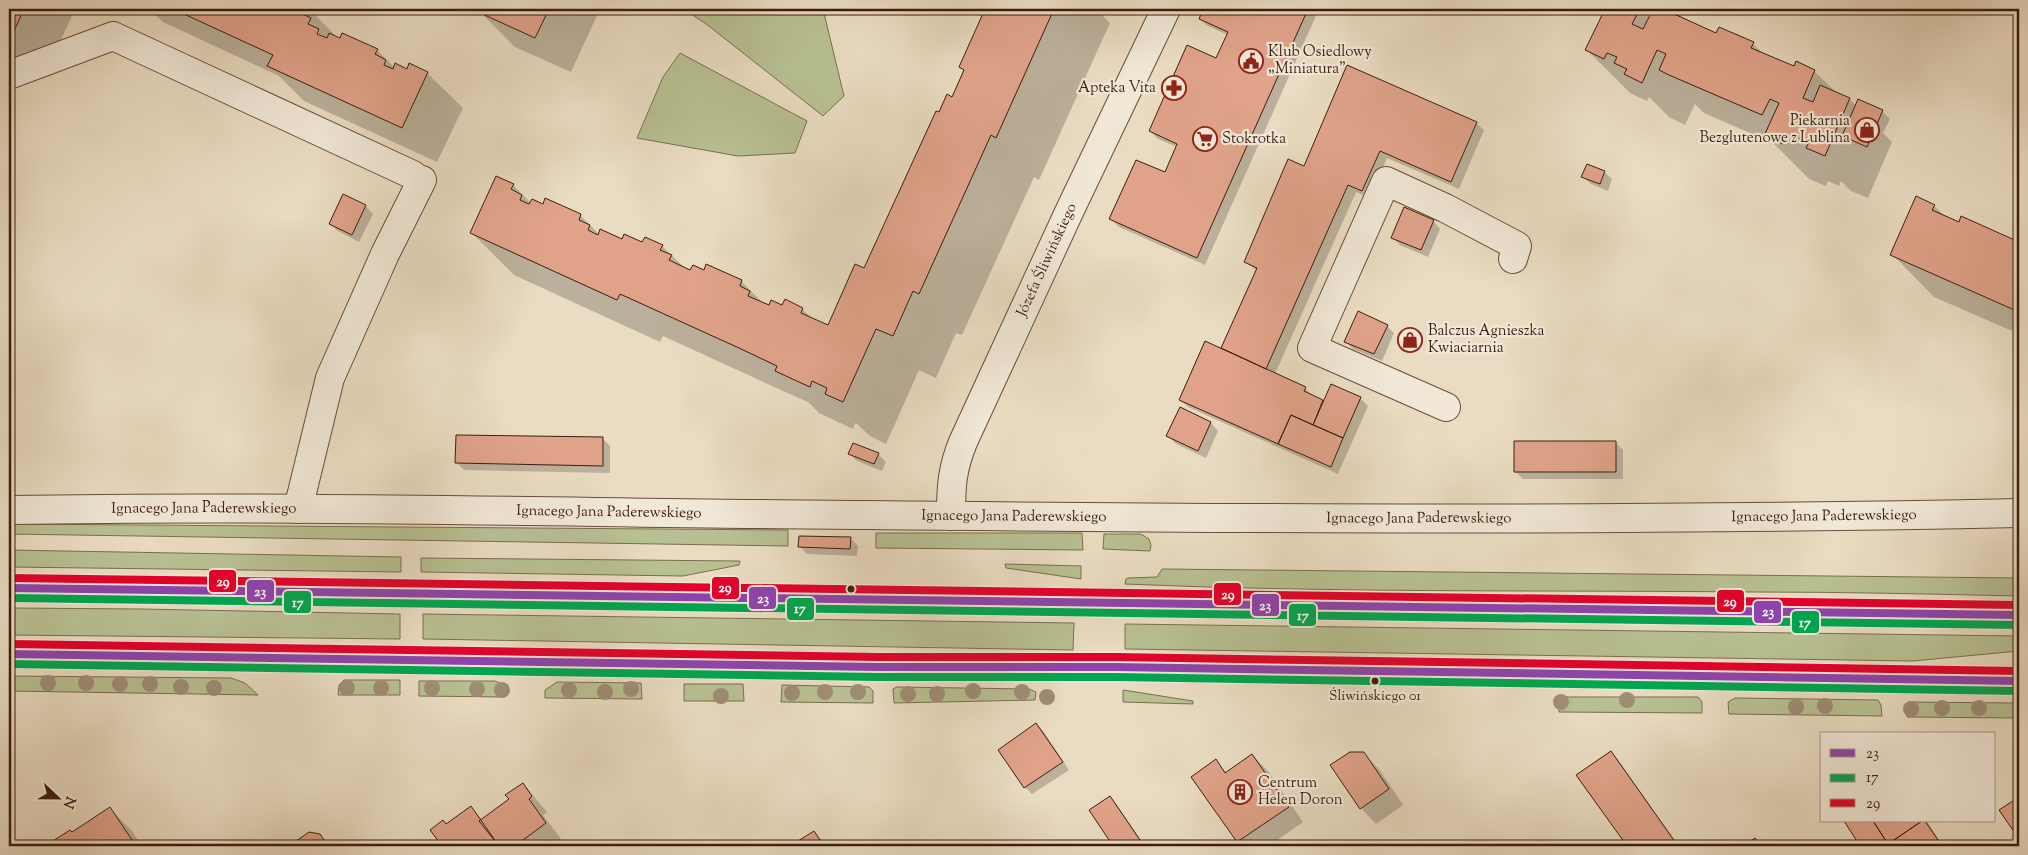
<svg xmlns="http://www.w3.org/2000/svg" width="2028" height="855" font-family="'Sorts Mill Goudy',serif">
  <rect width="100%" height="100%" fill="#eadcc2"/>
  <filter id="stains"><feTurbulence type="fractalNoise" baseFrequency=".004" numOctaves="4"/><feColorMatrix values="0 0 0 0 .2 0 0 0 0 .09 0 0 0 0 .02 0 0 0 .5 -.17"/></filter>
  <radialGradient id="worn" r=".72"><stop offset=".6" stop-color="#630" stop-opacity="0"/><stop offset="1" stop-color="#630" stop-opacity=".3"/></radialGradient>
  <path fill="#b8c092" stroke="#7a6e50" d="M683 9H823L844 96 823 116 705 23Z
    M680 53 807 121 795 153 738 156 637 138 663 77Z
    M9 524 788 530V546L9 534Z
    M876 533H1082L1083 550 876 548Z
    M1104 534H1141L1149 539 1151 545 1150 551 1103 549Z
    M9 550 401 557V572L9 567Z
    M421 558 740 561 739 565 683 576 421 572Z
    M1005 564 1081 566V579L1006 568Z
    M1162 569 2019 578V596C1931 594 1842 592 1754 592 1544 590 1334 593 1125 584L1126 579 1129 578 1157 577Z
    M9 608 141 609 400 614V639L9 635Z
    M423 614 1074 623 1073 650 423 639Z
    M1125 624 2019 636V651L1913 661 1125 649Z
    M9 676 231 678 245 683 258 695 9 691Z
    M344 680H400V695H338L339 685Z
    M419 681H495L505 685V697L419 696Z
    M557 682 641 683 642 699 545 698V690Z
    M684 684H743L744 701H684Z
    M782 685 869 687 873 691V703L781 702Z
    M897 687 1029 689 1036 692 1035 700 894 703 893 689Z
    M1123 690 1193 701V704L1123 702Z
    M1564 697H1698L1702 702V713L1559 712 1558 701Z
    M1735 698 1878 700 1881 705 1882 716 1729 714 1728 702Z
    M1908 702 2019 703V718L1907 717Z"/>
  <path fill="#0003" d="M9 9H75L43 79 15 66 9 60Z
    M149 9H309L334 34 333 36 377 50 395 68 427 73 463 108 437 162 304 101 279 76 163 22Z
    M481 9H600L571 72 515 47 480 12Z
    M987 9H1096L1110 23 1039 180 1034 177 962 335 956 333 936 378 919 370 886 444 870 436 857 424 855 423 853 429 819 413 808 402 783 391 663 336 660 342 514 275 471 232 513 185 531 203 580 215 599 234 622 241 662 246 685 268 691 271H704L741 281 765 305 802 309 814 320 828 327 865 270 940 114 953 99 965 71 960 67Z
    M1205 9H1319L1205 265 1119 227 1111 219 1165 174 1177 147 1158 139 1150 131 1217 60 1228 35 1208 26 1200 19Z
    M1606 9H1640L1650 18 1654 9H1673L1686 21 1717 35 1719 29 1753 44 1765 55 1795 68 1814 71 1838 94 1849 99 1856 106 1882 111 1890 119 1883 133 1892 142 1868 198 1851 191 1841 181 1839 186 1828 181 1826 186 1809 179 1773 143 1704 113 1695 104 1685 125 1669 117 1649 97 1647 101 1630 93 1587 50Z
    M1476 123 1484 130 1459 189 1387 158 1370 198 1356 192 1275 374 1305 388 1312 396 1324 402 1332 385 1361 399 1368 406 1338 474 1188 407 1180 400 1222 350 1257 271 1245 261 1304 167Z
    M1604 172 1612 179 1608 191 1591 184 1583 177Z
    M344 196 366 206 373 214 359 242 338 231 330 224Z
    M1934 206 1946 217 1959 223 1962 218 2019 243V334L1934 297 1892 254Z
    M1433 221 1440 229 1428 257 1400 245 1392 237Z
    M1387 326 1394 333 1382 361 1353 349 1345 341Z
    M1181 409 1211 423 1218 431 1206 458 1176 444 1168 436Z
    M602 438 610 446V473L464 470 457 463Z
    M1615 442 1623 450V479H1523L1515 471Z
    M850 454H878L886 462 882 471 857 461Z
    M850 538 858 546 857 556 807 554 800 547Z
    M1036 724 1044 732 1069 770 1032 794 1025 787Z
    M1363 753 1379 769 1403 805 1376 824 1361 808Z
    M1610 753 1618 760 1679 846H1628L1577 776Z
    M1252 755 1268 771 1303 822 1269 846H1243L1193 777 1216 761 1227 773Z
    M523 784 547 812 543 815 561 839 551 846H443L432 830 447 825 471 808 482 820 511 799Z
    M1110 798 1117 805 1145 846H1115L1090 810Z
    M110 809 132 831 142 846H47L70 831 72 833Z
    M1845 821H1927L1943 846H1862Z
    M814 832 828 846H792Z
    M310 834 319 835 330 846H291Z"/>
  <path fill="#e0a38a" stroke="#3d1c0f" d="M9 9H24L9 42Z
    M173 9H294V10L311 18 308 24 319 29 317 34 327 38 329 33 340 38 342 33 378 49 375 54 386 60 384 65 393 69 395 63 407 69 409 63 428 72 402 128 267 66 273 55Z
    M480 9H549L535 38 478 12Z
    M985 9H1054L996 138 991 135 919 294 913 291 893 336 876 329 843 402 825 394 827 388 812 381 810 387 775 371 777 366 739 348 620 294 617 300 470 233 496 176 514 184 511 189 522 195 520 200 529 204 532 199 543 204 545 198 581 214 579 220 590 225 588 230 598 235 600 229 622 239 624 234 642 242 645 237 663 245 660 250 672 255 669 260 690 270 693 265 704 270 706 264 742 280 740 286 750 291 748 296 769 305 771 300 782 305 785 299 803 308 801 313 828 325 855 264 864 268 936 111 939 112 947 94 952 97 964 70 959 67Z
    M1203 9H1308L1197 258 1109 219 1136 160 1165 172 1177 144 1149 131 1187 45 1216 58 1228 32 1199 19Z
    M1605 9H1640L1632 24 1643 29 1653 9H1674L1672 13 1716 33 1719 27 1754 42 1751 48 1794 66 1796 61 1815 70 1803 98 1813 102 1820 85 1850 98 1825 156 1806 148 1809 142 1799 138 1796 144 1785 139 1783 144 1764 136 1779 103 1770 99 1762 115 1669 75 1659 70 1666 54 1657 50 1642 83 1624 74 1627 69 1614 63 1617 57 1607 53 1604 59 1585 50Z
    M1347 65 1477 122 1451 182 1380 151 1362 191 1348 185 1266 369 1221 348 1257 268 1244 262 1288 159 1304 166Z
    M1858 99 1883 110 1867 147 1842 136Z
    M1587 164 1605 171 1600 184 1581 177Z
    M343 194 366 205 352 235 329 224Z
    M1916 196 1935 205 1932 210 1959 222 1961 216 2019 242V312L1890 255Z
    M1404 207 1434 220 1421 250 1391 238Z
    M1358 311 1388 325 1374 354 1344 342Z
    M1205 341 1306 387 1304 391 1323 400 1313 425 1291 415 1278 444 1179 400Z
    M1331 384 1361 397 1343 438 1313 425Z
    M1180 407 1211 422 1198 451 1166 436Z
    M1291 415 1343 438 1331 467 1278 444Z
    M456 435 603 437V466L455 463Z
    M1514 441H1616V472H1514Z
    M853 443 879 453 874 464 848 454Z
    M799 536 851 537 850 549 798 547Z
    M1036 723 1063 762 1024 788 998 750Z
    M1611 751 1678 846H1627L1576 775Z
    M1350 752H1364L1389 789 1360 809 1330 765Z
    M1252 754 1289 807 1237 842 1191 777 1216 759 1225 773Z
    M523 783 532 796 529 799 546 823 515 846H499L479 821 509 799 505 795Z
    M1110 796 1144 846H1113L1089 810Z
    M2019 797V839L1999 810Z
    M471 806 499 846H448L446 844 442 846 430 830 443 820 446 824Z
    M110 807 136 846H45L70 830 72 832Z
    M1844 821H1873L1888 844 1891 842 1894 846H1860Z
    M1873 821H1922L1888 844Z
    M1922 821H1925L1942 846H1894L1891 842Z
    M814 831 824 846H790Z
    M309 832 320 834 328 846H289Z
    M1755 838 1761 846H1744Z"/>
  <g fill="none" stroke-linecap="round" stroke-linejoin="round">
    <defs>
      <g id="minor">
        <path d="M9 75 113 36 413 175"/>
        <path d="M1446 407 1312 348 1386 181 1445 208 1517 246 1513 259"/>
        <path d="M298 509 330 378 385 254 422 180"/>
        <path id="s1" d="M9 510C295 505 581 513 868 515 1251 519 1635 521 2019 513"/>
        <path id="s2" d="M951 516C951 486 952 469 963 442L1069 212 1166 9"/>
        <path d="M9 588 2019 615"/>
        <path d="M9 654 878 667H1116L2019 681"/>
      </g>
    </defs>
    <use href="#minor" stroke="#684c3c" stroke-width="30"/>
    <use href="#minor" stroke="#f1e8d7" stroke-width="28"/>
    <defs>
      <path id="bus-1" d="M9 588 2019 615
        M9 654 878 667H1116L2019 681"/>
      <path id="bus-2" d="M9 598 2019 625
        M9 664 878 677H1116L2019 691"/>
      <path id="bus-3" d="M9 578 2019 605
        M9 644 878 657H1116L2019 671"/>
    </defs>
    <use href="#bus-1" stroke="#f1e8d7" stroke-width="11"/>
    <use href="#bus-2" stroke="#f1e8d7" stroke-width="11"/>
    <use href="#bus-3" stroke="#f1e8d7" stroke-width="11"/>
    <use href="#bus-1" stroke="#8e44ad" stroke-width="8"/>
    <use href="#bus-2" stroke="#00a651" stroke-width="8"/>
    <use href="#bus-3" stroke="#e4002b" stroke-width="8"/>
  </g>
  <g fill="#9f8d75">
    <circle cx="48" cy="683" r="8"/>
    <circle cx="86" cy="683" r="8"/>
    <circle cx="120" cy="684" r="8"/>
    <circle cx="150" cy="684" r="8"/>
    <circle cx="181" cy="687" r="8"/>
    <circle cx="214" cy="688" r="8"/>
    <circle cx="347" cy="688" r="8"/>
    <circle cx="381" cy="688" r="8"/>
    <circle cx="432" cy="688" r="8"/>
    <circle cx="477" cy="689" r="8"/>
    <circle cx="631" cy="689" r="8"/>
    <circle cx="502" cy="690" r="8"/>
    <circle cx="569" cy="690" r="8"/>
    <circle cx="973" cy="691" r="8"/>
    <circle cx="605" cy="692" r="8"/>
    <circle cx="825" cy="692" r="8"/>
    <circle cx="858" cy="692" r="8"/>
    <circle cx="1022" cy="692" r="8"/>
    <circle cx="792" cy="693" r="8"/>
    <circle cx="908" cy="694" r="8"/>
    <circle cx="937" cy="694" r="8"/>
    <circle cx="721" cy="696" r="8"/>
    <circle cx="1047" cy="697" r="8"/>
    <circle cx="1627" cy="700" r="8"/>
    <circle cx="1561" cy="702" r="8"/>
    <circle cx="1825" cy="706" r="8"/>
    <circle cx="1796" cy="707" r="8"/>
    <circle cx="1942" cy="708" r="8"/>
    <circle cx="1979" cy="708" r="8"/>
    <circle cx="1911" cy="709" r="8"/>
  </g>
  <defs>
    <symbol id="civic-ring" viewBox="-11 -11 22 22"><circle r="9.5" fill="#f1e8d7" stroke="#8f2418" stroke-width="1.5"/><path d="M-.6-6.5H3V-4.5H.6V-3L4-1V1h2V6H-6V1h2V-1L-.6-3ZM-1.2 2.5V6h2.4V2.5Z" fill="#8f2418"/></symbol>
    <symbol id="pharmacy-ring" viewBox="-11 -11 22 22"><circle r="9.5" fill="#f1e8d7" stroke="#8f2418" stroke-width="1.5"/><path d="M-2-6h4v4h4v4h-4v4h-4v-4h-4v-4h4Z" fill="#8f2418"/></symbol>
    <symbol id="shop-ring" viewBox="-11 -11 22 22"><circle r="9.5" fill="#f1e8d7" stroke="#8f2418" stroke-width="1.5"/><path d="M-5-2.5h2.3a2.7 3.5 0 0 1 5.4 0H5L5.5 6h-11ZM-1.5-2.5h3a1.5 2.3 0 0 0-3 0Z" fill="#8f2418"/></symbol>
    <symbol id="supermarket-ring" viewBox="-11 -11 22 22"><circle r="9.5" fill="#f1e8d7" stroke="#8f2418" stroke-width="1.5"/><path d="M-6-5.5h2.5l.6 2H6L4.5 2H-2.5L-4.4-4H-6ZM-1.5 3.2a1.3 1.3 0 1 0 .1 0ZM3 3.2a1.3 1.3 0 1 0 .1 0Z" fill="#8f2418"/></symbol>
    <symbol id="building-ring" viewBox="-11 -11 22 22"><circle r="9.5" fill="#f1e8d7" stroke="#8f2418" stroke-width="1.5"/><path d="M-4-6H4V6H1V3H-1V6H-4ZM-2.5-4.3h1.7v1.8h-1.7ZM.8-4.3h1.7v1.8H.8ZM-2.5-1h1.7V.8h-1.7ZM.8-1h1.7V.8H.8Z" fill="#8f2418"/></symbol>
  </defs>
  <g fill-rule="evenodd">
    <use href="#civic-ring" x="1237" y="47" width="28" height="28"/>
    <use href="#pharmacy-ring" x="1160" y="74" width="28" height="28"/>
    <use href="#shop-ring" x="1853" y="116" width="28" height="28"/>
    <use href="#supermarket-ring" x="1191" y="125" width="28" height="28"/>
    <use href="#shop-ring" x="1396" y="326" width="28" height="28"/>
    <use href="#building-ring" x="1226" y="778" width="28" height="28"/>
  </g>
  <g fill="#3d1c0f" stroke="#f1e8d7" stroke-width="2">
    <circle cx="851" cy="589" r="4.5"/>
    <circle cx="1375" cy="681" r="4.5"/>
  </g>
  <g text-anchor="middle" dominant-baseline="central" stroke-width="4.5" stroke-linejoin="round" paint-order="stroke">
    <g font-size="14" fill="#3d1c0f" stroke="#f1e8d7">
      <text x="1375" y="697">Śliwińskiego 01</text>
    </g>
    <g font-size="15" fill="#3d1c0f" stroke="#f1e8d7" text-anchor="start">
      <text x="1268" y="52">Klub Osiedlowy<tspan x="1268" dy="17">„Miniatura”</tspan></text>
      <text x="1156" y="88" text-anchor="end">Apteka Vita</text>
      <text x="1850" y="121" text-anchor="end">Piekarnia<tspan x="1850" dy="17">Bezglutenowe z Lublina</tspan></text>
      <text x="1222" y="139">Stokrotka</text>
      <text x="1428" y="331">Balczus Agnieszka<tspan x="1428" dy="17">Kwiaciarnia</tspan></text>
      <text x="1258" y="783">Centrum<tspan x="1258" dy="17">Helen Doron</tspan></text>
    </g>
    <g font-size="15" fill="#3d1c0f" stroke="#f1e8d7">
      <text stroke="none"><textPath href="#s2" startOffset="276">Józefa Śliwińskiego</textPath></text>
      <text stroke="none"><textPath href="#s1" startOffset="195">Ignacego Jana Paderewskiego</textPath></text>
      <text stroke="none"><textPath href="#s1" startOffset="600">Ignacego Jana Paderewskiego</textPath></text>
      <text stroke="none"><textPath href="#s1" startOffset="1005">Ignacego Jana Paderewskiego</textPath></text>
      <text stroke="none"><textPath href="#s1" startOffset="1815">Ignacego Jana Paderewskiego</textPath></text>
      <text stroke="none"><textPath href="#s1" startOffset="1410">Ignacego Jana Paderewskiego</textPath></text>
    </g>
  </g>
  <g stroke="#f1e8d7" stroke-width="2">
    <rect x="208" y="569" width="29" height="24" rx="5" fill="#e4002b"/>
    <rect x="711" y="576" width="29" height="24" rx="5" fill="#e4002b"/>
    <rect x="246" y="579" width="29" height="24" rx="5" fill="#8e44ad"/>
    <rect x="1213" y="582" width="29" height="24" rx="5" fill="#e4002b"/>
    <rect x="748" y="586" width="29" height="24" rx="5" fill="#8e44ad"/>
    <rect x="1716" y="589" width="29" height="24" rx="5" fill="#e4002b"/>
    <rect x="283" y="590" width="29" height="24" rx="5" fill="#00a651"/>
    <rect x="1251" y="593" width="29" height="24" rx="5" fill="#8e44ad"/>
    <rect x="786" y="597" width="29" height="24" rx="5" fill="#00a651"/>
    <rect x="1753" y="600" width="29" height="24" rx="5" fill="#8e44ad"/>
    <rect x="1288" y="603" width="29" height="24" rx="5" fill="#00a651"/>
    <rect x="1791" y="610" width="29" height="24" rx="5" fill="#00a651"/>
  </g>
  <g font-size="14" text-anchor="middle" font-weight="bold" fill="#fff">
    <text x="223" y="586">29</text>
    <text x="725" y="592">29</text>
    <text x="260" y="596">23</text>
    <text x="1228" y="599">29</text>
    <text x="763" y="603">23</text>
    <text x="1730" y="606">29</text>
    <text x="298" y="607">17</text>
    <text x="1265" y="610">23</text>
    <text x="800" y="613">17</text>
    <text x="1768" y="616">23</text>
    <text x="1303" y="620">17</text>
    <text x="1805" y="627">17</text>
  </g>
  <rect width="2028" height="855" fill="none" stroke="#eadcc2" stroke-width="30"/>
  <rect x="10" y="10" width="2008" height="835" fill="none" stroke="#3d1c0f" stroke-width="2.5"/>
  <rect x="15" y="15" width="1998" height="825" fill="none" stroke="#3d1c0f"/>
  <rect x="1820" y="732" width="175" height="90" fill="#f1e8d7" stroke="#a99687"/>
  <rect x="1830" y="749" width="25" height="8" fill="#8e44ad" stroke="#a99687"/>
  <text x="1866" y="758" font-size="15" fill="#3d1c0f">23</text>
  <rect x="1830" y="774" width="25" height="8" fill="#00a651" stroke="#a99687"/>
  <text x="1866" y="782" font-size="15" fill="#3d1c0f">17</text>
  <rect x="1830" y="799" width="25" height="8" fill="#e4002b" stroke="#a99687"/>
  <text x="1866" y="808" font-size="15" fill="#3d1c0f">29</text>
  <g transform="translate(58 798) rotate(112)" stroke="#f1e8d7" stroke-width="4" paint-order="stroke">
  <path d="M0-4L9 19L0 12L-9 19Z" fill="#3d1c0f"/>
  <text y="-8" font-size="14" font-weight="bold" text-anchor="middle" fill="#3d1c0f">N</text>
  </g>
  <rect width="100%" height="100%" filter="url(#stains)"/>
  <rect width="100%" height="100%" fill="url(#worn)"/>
</svg>
